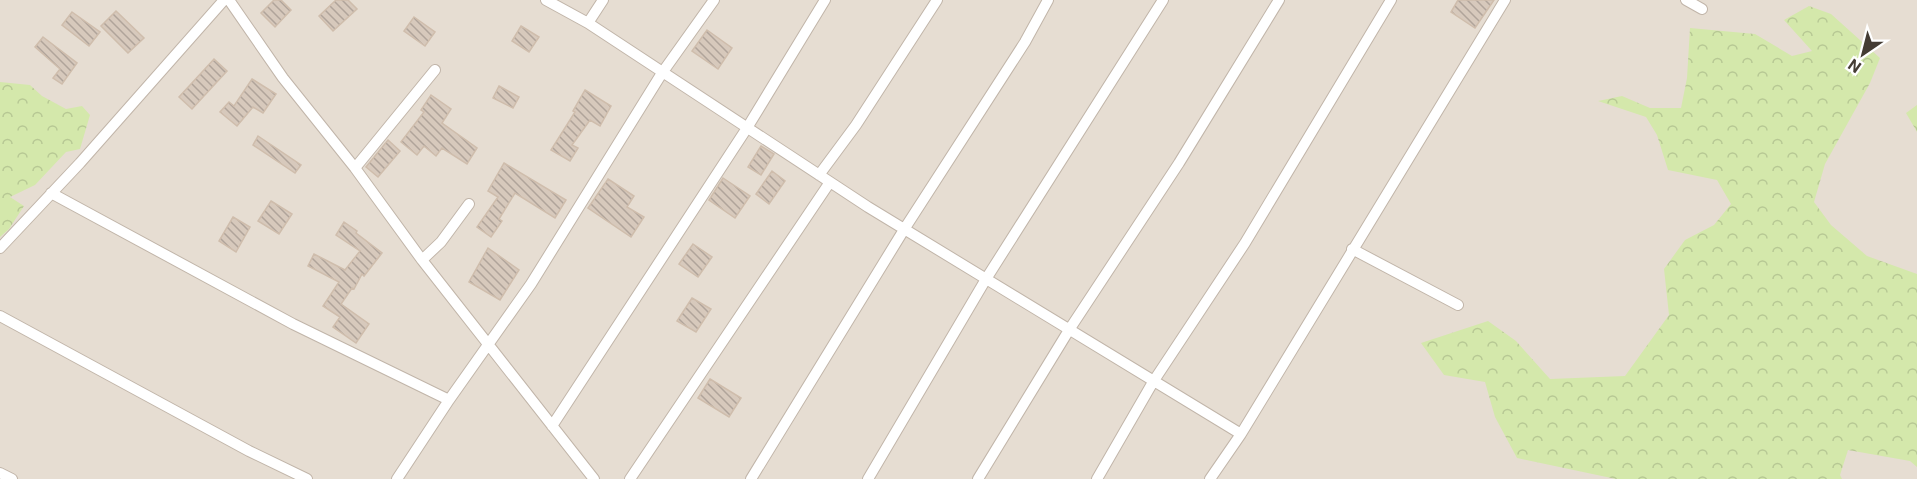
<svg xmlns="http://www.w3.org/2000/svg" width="1917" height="479" font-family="Roboto,sans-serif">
  <defs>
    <pattern id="forest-crowns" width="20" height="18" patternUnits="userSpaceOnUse" patternTransform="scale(1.5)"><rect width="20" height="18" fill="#d4e8ab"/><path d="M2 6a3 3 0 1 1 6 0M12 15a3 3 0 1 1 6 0" fill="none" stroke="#b7c894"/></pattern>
    <pattern id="building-back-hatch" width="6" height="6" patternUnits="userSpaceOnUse" patternTransform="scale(1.5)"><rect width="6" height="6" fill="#d7c9bc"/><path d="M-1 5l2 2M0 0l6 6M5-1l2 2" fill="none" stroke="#b0a49a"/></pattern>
  </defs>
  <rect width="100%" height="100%" fill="#f2ece4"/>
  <path fill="#e6ddd2" d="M0 0H1917V479H0Z"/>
  <path fill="url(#forest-crowns)" d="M1809 6 1831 14 1880 58 1870 83 1825 164 1814 202 1831 225 1867 256 1917 274V467L1910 461 1848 450 1840 475 1842 479H1616L1517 458 1495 417 1485 382 1444 375 1421 343 1488 321 1516 341 1550 379 1625 376 1669 315 1664 269 1685 240 1714 225 1731 204 1717 180 1668 170 1657 135 1646 117 1598 101 1622 96 1650 108H1681L1687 78 1690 28 1755 34 1792 56 1812 51 1784 20Z
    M0 82 30 85 42 96 66 109 82 106 90 115 80 149 66 152 35 185 10 197 24 206 9 229 0 237Z
    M1917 105V132L1906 113Z"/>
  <path fill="url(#building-back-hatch)" stroke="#cfbdac" stroke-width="1.5" d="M274 0H281L291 10 275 27 261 13Z
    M336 0H348L357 9 333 31 319 16Z
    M1458 0H1494L1475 28 1451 12Z
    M116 11 144 38 128 53 101 26Z
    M72 12 100 32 89 46 62 25Z
    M414 17 435 32 425 46 404 31Z
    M521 26 539 37 529 52 512 41Z
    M707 30 732 48 718 69 692 51Z
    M43 37 77 63 62 84 53 78 60 69 35 47Z
    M214 59 227 71 192 109 179 97Z
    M252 79 276 94 263 113 253 107 237 126 220 112 229 102 234 106Z
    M499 86 519 97 513 108 493 98Z
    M585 90 611 106 600 126 590 120 572 145 578 148 570 161 551 150 575 112 573 111Z
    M431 95 451 109 442 123 477 148 467 164 442 148 436 156 424 146 417 155 401 142 424 112 421 110Z
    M258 136 301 165 295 173 253 145Z
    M388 140 400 151 378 177 366 167Z
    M761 146 774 154 761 175 748 167Z
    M504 163 566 200 555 218 515 193 499 219 502 221 491 237 477 227 498 197 488 191Z
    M772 171 785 181 769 204 756 194Z
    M723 178 750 196 735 218 709 200Z
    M608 179 634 196 627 207 644 217 631 237 588 208Z
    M271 201 292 214 279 234 258 221Z
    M233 217 250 227 236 252 219 241Z
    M344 222 357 231 356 233 382 253 364 276 362 274 354 289 352 288 341 304 369 324 356 343 333 327 340 317 323 306 339 282 308 266 314 254 345 270 360 251 336 235Z
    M693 244 712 257 698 277 679 264Z
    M488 248 519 270 500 300 469 282Z
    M692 298 711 309 696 332 677 321Z
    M710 379 741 398 729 417 698 398Z"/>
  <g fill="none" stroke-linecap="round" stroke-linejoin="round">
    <defs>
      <path id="minor" d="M229 0 283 78 355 168 422 260 594 479
        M546 0 588 23 868 207 1241 434
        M1686 0 1702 9
        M588 23 603 0
        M355 168 435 70
        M819 175 856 125 937 0
        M51 193 293 324 449 400
        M0 248 80 163 224 0
        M1352 249 1458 305
        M422 260 441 242 469 204
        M0 316 249 451 307 479
        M552 426 747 128 825 0
        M0 473 12 479
        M397 479 449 400 531 284 662 73 714 0
        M630 479 830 182
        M751 479 905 228 1025 42 1048 0
        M868 479 986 279 1163 0
        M978 479 1069 330 1179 163 1279 0
        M1097 479 1153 382 1245 243 1391 0
        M1210 479 1241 434 1505 0"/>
    </defs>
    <use href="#minor" stroke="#c1b5a9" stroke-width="12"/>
    <use href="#minor" stroke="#fff" stroke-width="10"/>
  </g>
  <g transform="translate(1863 54) rotate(215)" stroke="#ffffff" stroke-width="4.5" paint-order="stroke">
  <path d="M0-4.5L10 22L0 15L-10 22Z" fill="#443c34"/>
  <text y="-9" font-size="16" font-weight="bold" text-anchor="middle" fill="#443c34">N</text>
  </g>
</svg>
